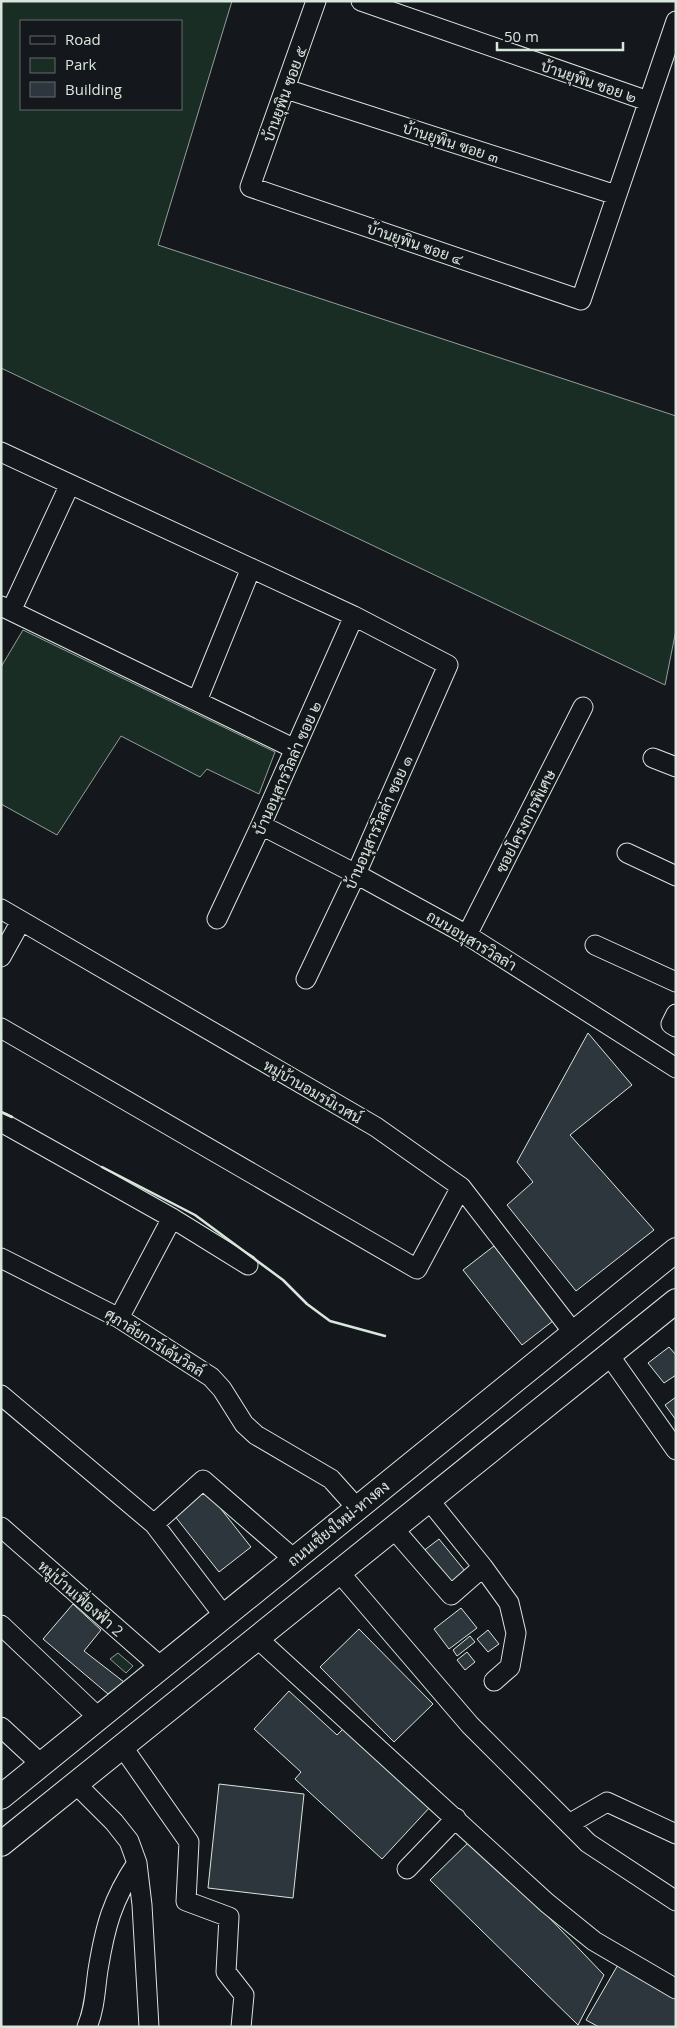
<svg xmlns="http://www.w3.org/2000/svg" width="677" height="2028" font-family="'Open Sans',Sarabun,sans-serif">
  <rect width="100%" height="100%" fill="#14181c"/>
  <path fill="#1a2d24" stroke="#939e99" fill-rule="evenodd" d="M1 1H232L158 245 676 416V630L665 685 1 368ZM21 21H181V109H21Z
    M23 630 275 752 259 794 207 769 200 777 121 736 57 835 1 804V667Z
    M118 1653 133 1666 126 1673 110 1659Z"/>
  <path fill="#2c363c" stroke="#d8e6dc" d="M588 1033 632 1085 570 1135 654 1230 576 1291 507 1205 533 1182 517 1162Z
    M494 1246 553 1321 522 1345 463 1270Z
    M669 1347 676 1355V1375L664 1383 648 1363Z
    M676 1397V1420L665 1405Z
    M206 1490 251 1547 219 1572 174 1515Z
    M439 1539 465 1571 449 1584 422 1552Z
    M73 1604 101 1630 84 1651 124 1682 108 1694 43 1639Z
    M461 1608 477 1628 449 1649 434 1629Z
    M359 1629 433 1704 394 1742 320 1667Z
    M488 1630 499 1644 488 1652 477 1639Z
    M470 1636 475 1642 457 1656 453 1650Z
    M467 1652 475 1662 465 1670 457 1660Z
    M289 1691 337 1735 345 1727 431 1806 382 1859 295 1779 301 1772 254 1729Z
    M219 1784 304 1794 293 1898 208 1888Z
    M473 1838 604 1975 578 2025 430 1880Z
    M619 1963 676 1995V2027H599L586 2020Z"/>
  <g fill="none" stroke-linecap="round" stroke-linejoin="round">
    <defs>
      <path id="minor" d="M316 1 250 187 581 300 676 21
        M361 1 648 101
        M286 89 616 195
        M1 452 354 616 448 665 356 874 306 979
        M1 606 295 749
        M11 611 70 484
        M197 701 251 568
        M653 758 676 767
        M261 825 356 874 467 935 676 1068
        M627 853 676 876
        M1 909 376 1127 461 1187 573 1332
        M217 919 261 825 354 616
        M467 935 583 707
        M595 945 676 982
        M1 957 21 921
        M676 1014 671 1024 676 1027
        M1 1028 417 1269 461 1187
        M1 1122 172 1218 248 1265
        M1 1258 119 1318 211 1377 222 1389 244 1424 256 1435 331 1479 357 1508
        M119 1318 172 1218
        M609 1355 676 1450
        M1 1395 154 1524
        M1 1527 161 1667
        M393 1528 451 1595 483 1567 429 1500
        M483 1567 509 1603 516 1633 510 1667 494 1681
        M339 1572 470 1725 588 1843 676 1901
        M224 1616 154 1524 203 1480 294 1559
        M1 1625 99 1718
        M257 1638 547 1903 594 1941 676 1989
        M1 1727 41 1764
        M122 1746 189 1842 186 1901 229 1917 226 1972 244 1995 241 2027
        M76 1784 114 1822 129 1841 137 1863 142 1905 149 2027
        M569 1824 607 1802 676 1834
        M407 1869 456 1818
        M87 2027C95 2008 95 1990 98 1970 105 1927 112 1900 137 1863"/>
      <path id="major" d="M1 1797 676 1250
        M1 1844 676 1301"/>
    </defs>
    <use href="#minor" stroke="#d8e6dc" stroke-width="21"/>
    <use href="#major" stroke="#d8e6dc" stroke-width="26"/>
    <use href="#minor" stroke="#14181c" stroke-width="19"/>
    <use href="#major" stroke="#14181c" stroke-width="24"/>
    <path stroke="#d8e6dc" stroke-width="2.5" d="M1 1112 12 1117
      M102 1167 195 1215 283 1280 307 1304 330 1321 385 1336"/>
  </g>
  <g text-anchor="middle" dominant-baseline="central" stroke-width="4" stroke-linejoin="round" paint-order="stroke">
    <g font-size="15" fill="#d8e6dc" stroke="#14181c">
      <text transform="translate(589 81) rotate(19)">บ้านยุพิน ซอย ๒</text>
      <text transform="translate(284 94) rotate(-70)">บ้านยุพิน ซอย ๕</text>
      <text transform="translate(451 142) rotate(18)">บ้านยุพิน ซอย ๓</text>
      <text transform="translate(415 243) rotate(19)">บ้านยุพิน ซอย ๔</text>
      <text transform="translate(287 768) rotate(-66)">บ้านอนุสารวิลล่า ซอย ๒</text>
      <text transform="translate(525 821) rotate(-63)">ซอยโครงการพิเศษ</text>
      <text transform="translate(378 822) rotate(-66)">บ้านอนุสารวิลล่า ซอย ๑</text>
      <text transform="translate(472 940) rotate(31)">ถนนอนุสารวิลล่า</text>
      <text transform="translate(313 1091) rotate(30)">หมู่บ้านอมรนิเวศน์</text>
      <text transform="translate(155 1342) rotate(32)">ศุภาลัยการ์เด้นวิลล์</text>
      <text transform="translate(338 1523) rotate(-39)">ถนนเชียงใหม่-หางดง</text>
      <text transform="translate(81 1598) rotate(41)">หมู่บ้านเฟื่องฟ้า 2</text>
    </g>
  </g>
  <rect width="677" height="2028" fill="none" stroke="#d8e6dc" stroke-width="5"/>
  <rect x="20" y="20" width="162" height="90" fill="#14181c" stroke="#626a69"/>
  <rect x="30" y="36" width="25" height="8" fill="#14181c" stroke="#626a69"/>
  <text x="65" y="45" font-size="15" fill="#d8e6dc">Road</text>
  <rect x="30" y="58" width="25" height="15" fill="#1a2d24" stroke="#626a69"/>
  <text x="65" y="70" font-size="15" fill="#d8e6dc">Park</text>
  <rect x="30" y="82" width="25" height="15" fill="#2c363c" stroke="#626a69"/>
  <text x="65" y="95" font-size="15" fill="#d8e6dc">Building</text>
  <path d="M497 42v8h126v-8" fill="none" stroke="#d8e6dc" stroke-width="2.5"/>
  <text x="504" y="42" font-size="15" fill="#d8e6dc" stroke="#14181c" stroke-width="4" paint-order="stroke">50 m</text>
</svg>
